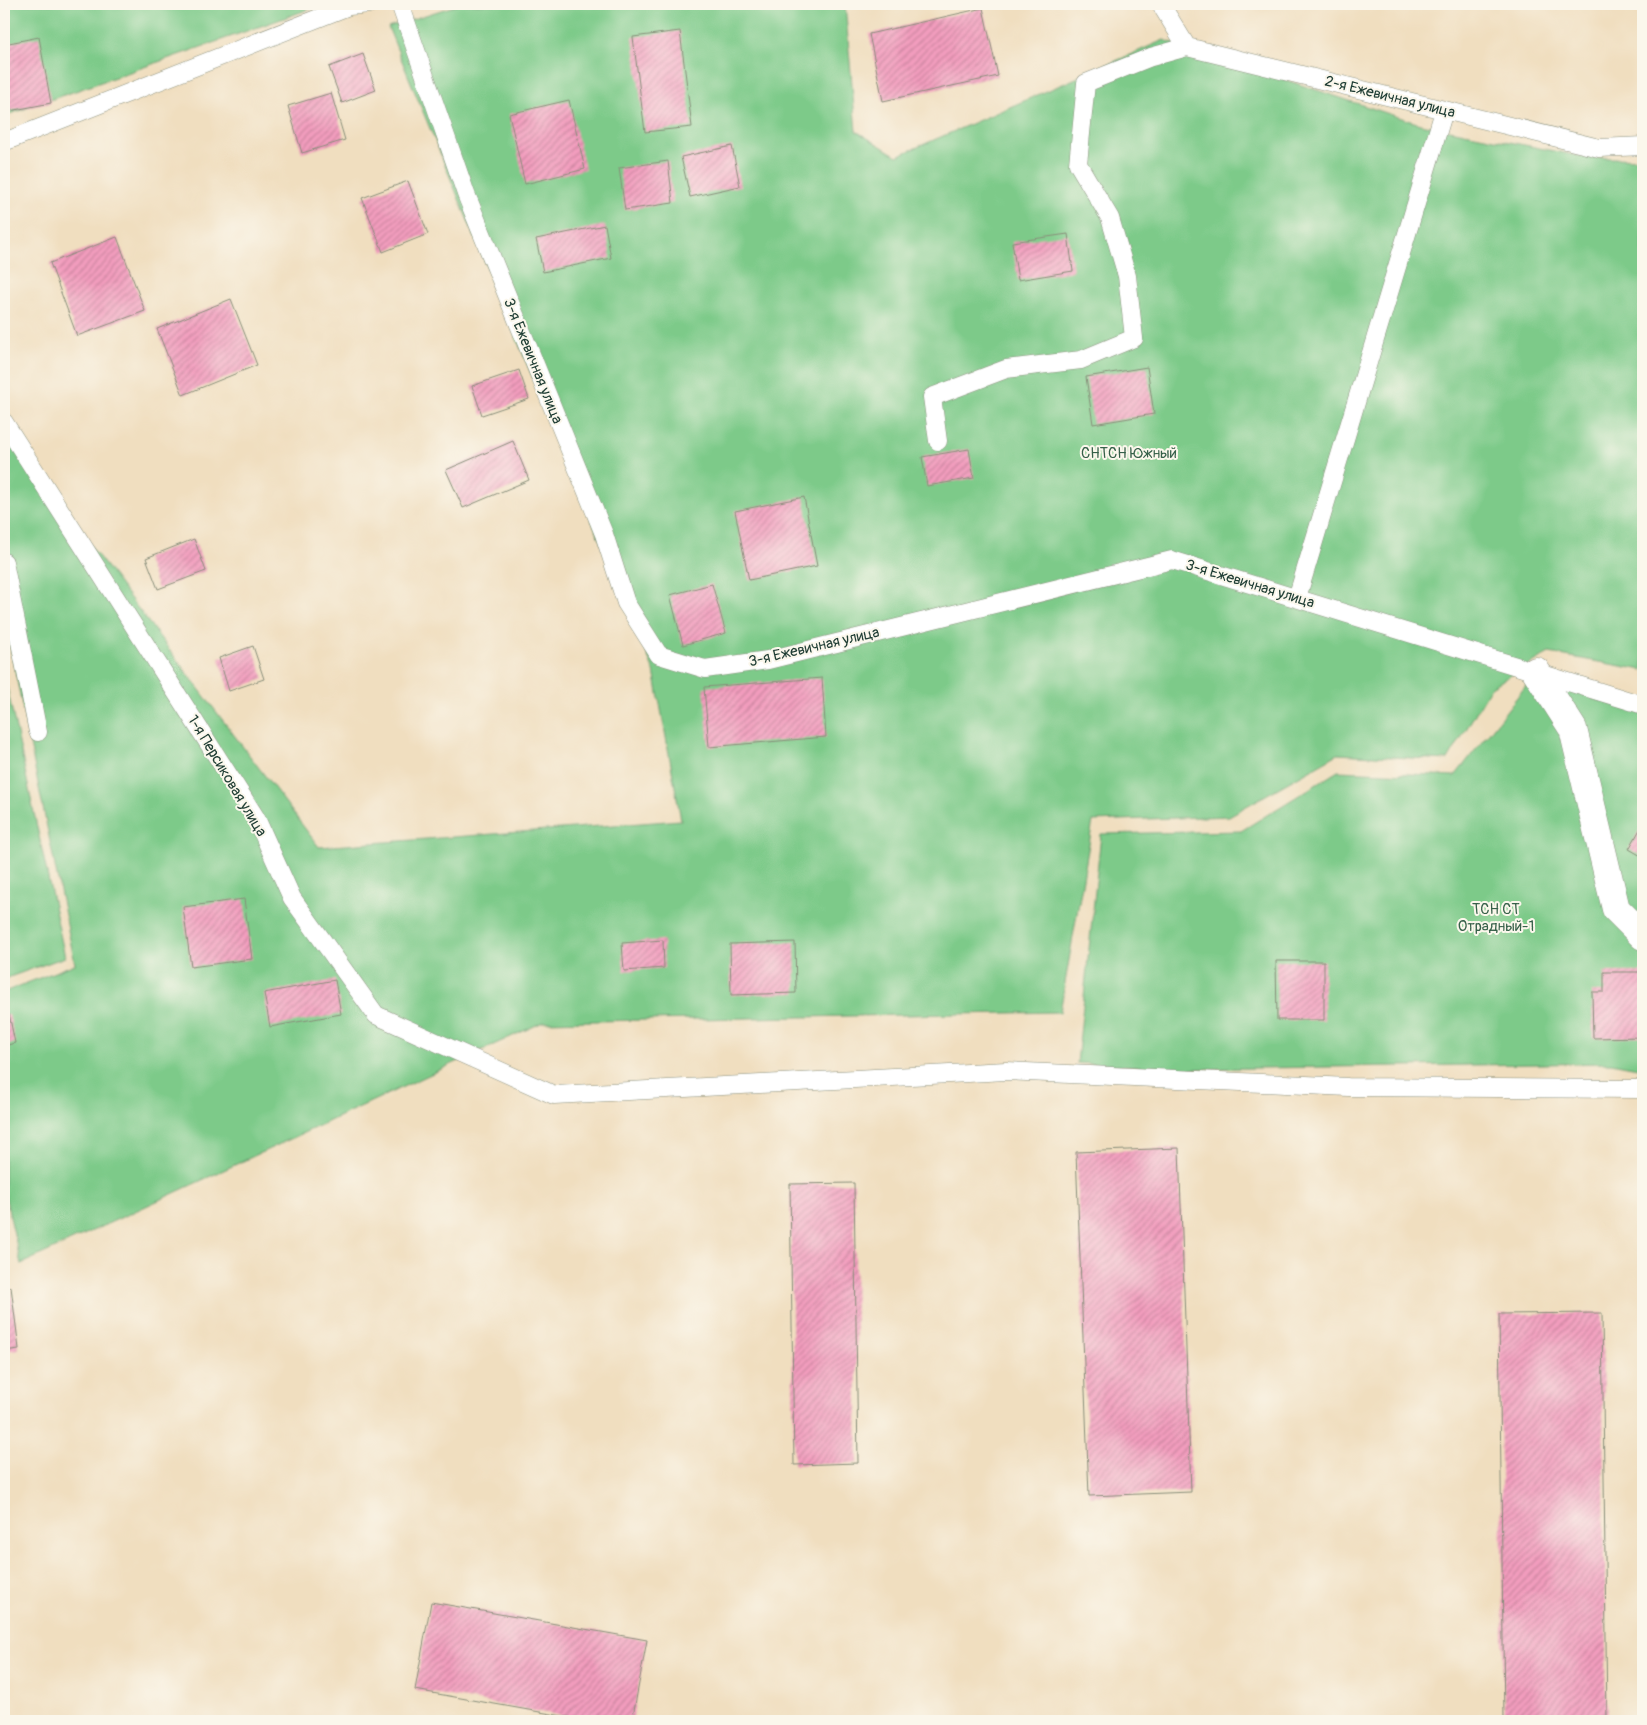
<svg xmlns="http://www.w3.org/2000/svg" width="1647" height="1725" font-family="Pangolin,sans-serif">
  <defs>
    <pattern id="building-hatch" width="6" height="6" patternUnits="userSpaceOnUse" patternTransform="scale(1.25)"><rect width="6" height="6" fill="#f39dbe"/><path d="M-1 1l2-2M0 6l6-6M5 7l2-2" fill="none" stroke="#c4819b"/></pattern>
  </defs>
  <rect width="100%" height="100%" fill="#fbf7ec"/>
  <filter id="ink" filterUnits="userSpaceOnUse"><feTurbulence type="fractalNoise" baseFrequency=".02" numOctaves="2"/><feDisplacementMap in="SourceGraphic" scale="10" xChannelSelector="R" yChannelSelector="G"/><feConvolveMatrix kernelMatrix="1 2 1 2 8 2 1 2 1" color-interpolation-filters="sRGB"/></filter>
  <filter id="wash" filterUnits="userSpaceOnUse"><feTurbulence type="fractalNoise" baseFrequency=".0096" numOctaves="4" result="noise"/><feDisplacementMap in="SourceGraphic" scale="20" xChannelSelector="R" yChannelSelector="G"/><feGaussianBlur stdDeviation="1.12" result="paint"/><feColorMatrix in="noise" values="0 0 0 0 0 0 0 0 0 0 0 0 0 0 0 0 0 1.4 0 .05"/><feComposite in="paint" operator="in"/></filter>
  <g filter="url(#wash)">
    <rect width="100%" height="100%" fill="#f0debf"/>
    <path fill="#7dca89" stroke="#4e845e" d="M4 4H324L4 116Z
      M460 4H845L856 131 897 156 1164 40 1420 124 1584 157 1643 159V670L1549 653 1491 687 1448 760 1338 754 1229 816 1093 821 1060 1012 543 1022 21 1264 4 1191V992L75 964 4 617V432L319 847 681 820 654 671 388 27Z
      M4 673 65 957 4 979Z
      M1532 678 1643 714V1069L1611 1063 1188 1069 1077 1063 1101 834 1241 831 1338 771 1455 776Z"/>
    <g id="blocks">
      <path fill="url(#building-hatch)" d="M983 8 998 76 883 101 869 34Z
        M680 31 692 127 645 132 633 37Z
        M39 37 51 103 4 112V44Z
        M363 54 376 90 342 103 329 67Z
        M331 93 345 140 302 153 288 106Z
        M569 100 585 169 525 184 509 114Z
        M732 146 740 186 690 197 681 157Z
        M668 161 673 203 625 210 619 168Z
        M408 181 428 234 383 252 362 198Z
        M605 225 611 258 543 272 536 239Z
        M1068 234 1073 271 1018 280 1012 242Z
        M117 237 145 311 77 336 50 263Z
        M231 299 257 365 183 395 157 329Z
        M1147 367 1154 414 1093 424 1086 377Z
        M519 370 529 399 482 415 472 386Z
        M513 441 529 480 463 508 446 470Z
        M969 449 974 478 927 486 922 457Z
        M804 497 817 566 749 580 735 511Z
        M194 539 206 571 158 589 146 558Z
        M712 584 726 633 683 645 670 595Z
        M253 646 264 679 229 691 219 658Z
        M822 678 826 737 709 747 704 687Z
        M1643 824V857L1629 849Z
        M244 899 252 959 191 967 183 907Z
        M663 940 664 968 624 971 622 943Z
        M795 942 796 993 731 995 730 944Z
        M1276 961H1324V1020H1277Z
        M1604 972H1643V1037L1593 1038 1592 992H1604Z
        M335 980 341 1014 270 1027 264 993Z
        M9 1014 15 1043 4 1046V1015Z
        M1179 1148 1191 1492 1089 1496 1076 1152Z
        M854 1183 858 1463 794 1465 790 1184Z
        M11 1287 19 1349 4 1351V1288Z
        M1602 1313 1607 1721H1504L1499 1314Z
        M431 1602 647 1640 632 1721H591L415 1690Z"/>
    </g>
  </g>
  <g filter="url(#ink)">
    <use href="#blocks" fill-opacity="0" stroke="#888e7a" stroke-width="1"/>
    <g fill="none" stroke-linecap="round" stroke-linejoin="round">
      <defs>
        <path id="lane" d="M400 4 466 194 604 534 626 603 659 655 705 669 768 660 1172 560 1643 705
          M1162 4 1163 8 1187 47 1599 148 1643 146
          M4 142 349 6 369 4
          M4 422 256 818 292 898 376 1015 554 1095 1006 1071 1348 1087 1643 1089
          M938 441 932 397 1006 369 1081 360 1134 338 1127 276 1110 218 1078 164 1086 83 1151 57 1187 47
          M4 562 38 732
          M1297 598 1444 111"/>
        <path id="street" d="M1536 671 1573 729 1616 909 1643 936"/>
      </defs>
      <use href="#lane" stroke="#888e7a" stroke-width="19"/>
      <use href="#street" stroke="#888e7a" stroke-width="29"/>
      <use href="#lane" stroke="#fff" stroke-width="18"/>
      <use href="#street" stroke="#fff" stroke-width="28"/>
    </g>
  </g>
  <g text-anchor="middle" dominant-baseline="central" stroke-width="4" stroke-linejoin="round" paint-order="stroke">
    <g font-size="15" fill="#1f3d34" stroke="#fbf7ec">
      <text transform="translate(1390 97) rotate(14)">2-я Ежевичная улица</text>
      <text transform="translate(533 361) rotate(68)">3-я Ежевичная улица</text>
      <text transform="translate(1250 584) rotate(17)">3-я Ежевичная улица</text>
      <text transform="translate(814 647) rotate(-13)">3-я Ежевичная улица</text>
      <text transform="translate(227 776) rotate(59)">1-я Персиковая улица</text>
    </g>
    <g font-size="15" fill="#366049" stroke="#fbf7ec">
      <text x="1129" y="453">СНТСН Южный</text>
      <text x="1496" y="909">ТСН СТ<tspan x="1496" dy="17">Отрадный-1</tspan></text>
    </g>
  </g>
  <rect width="1647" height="1725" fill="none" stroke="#fbf7ec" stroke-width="20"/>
</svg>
